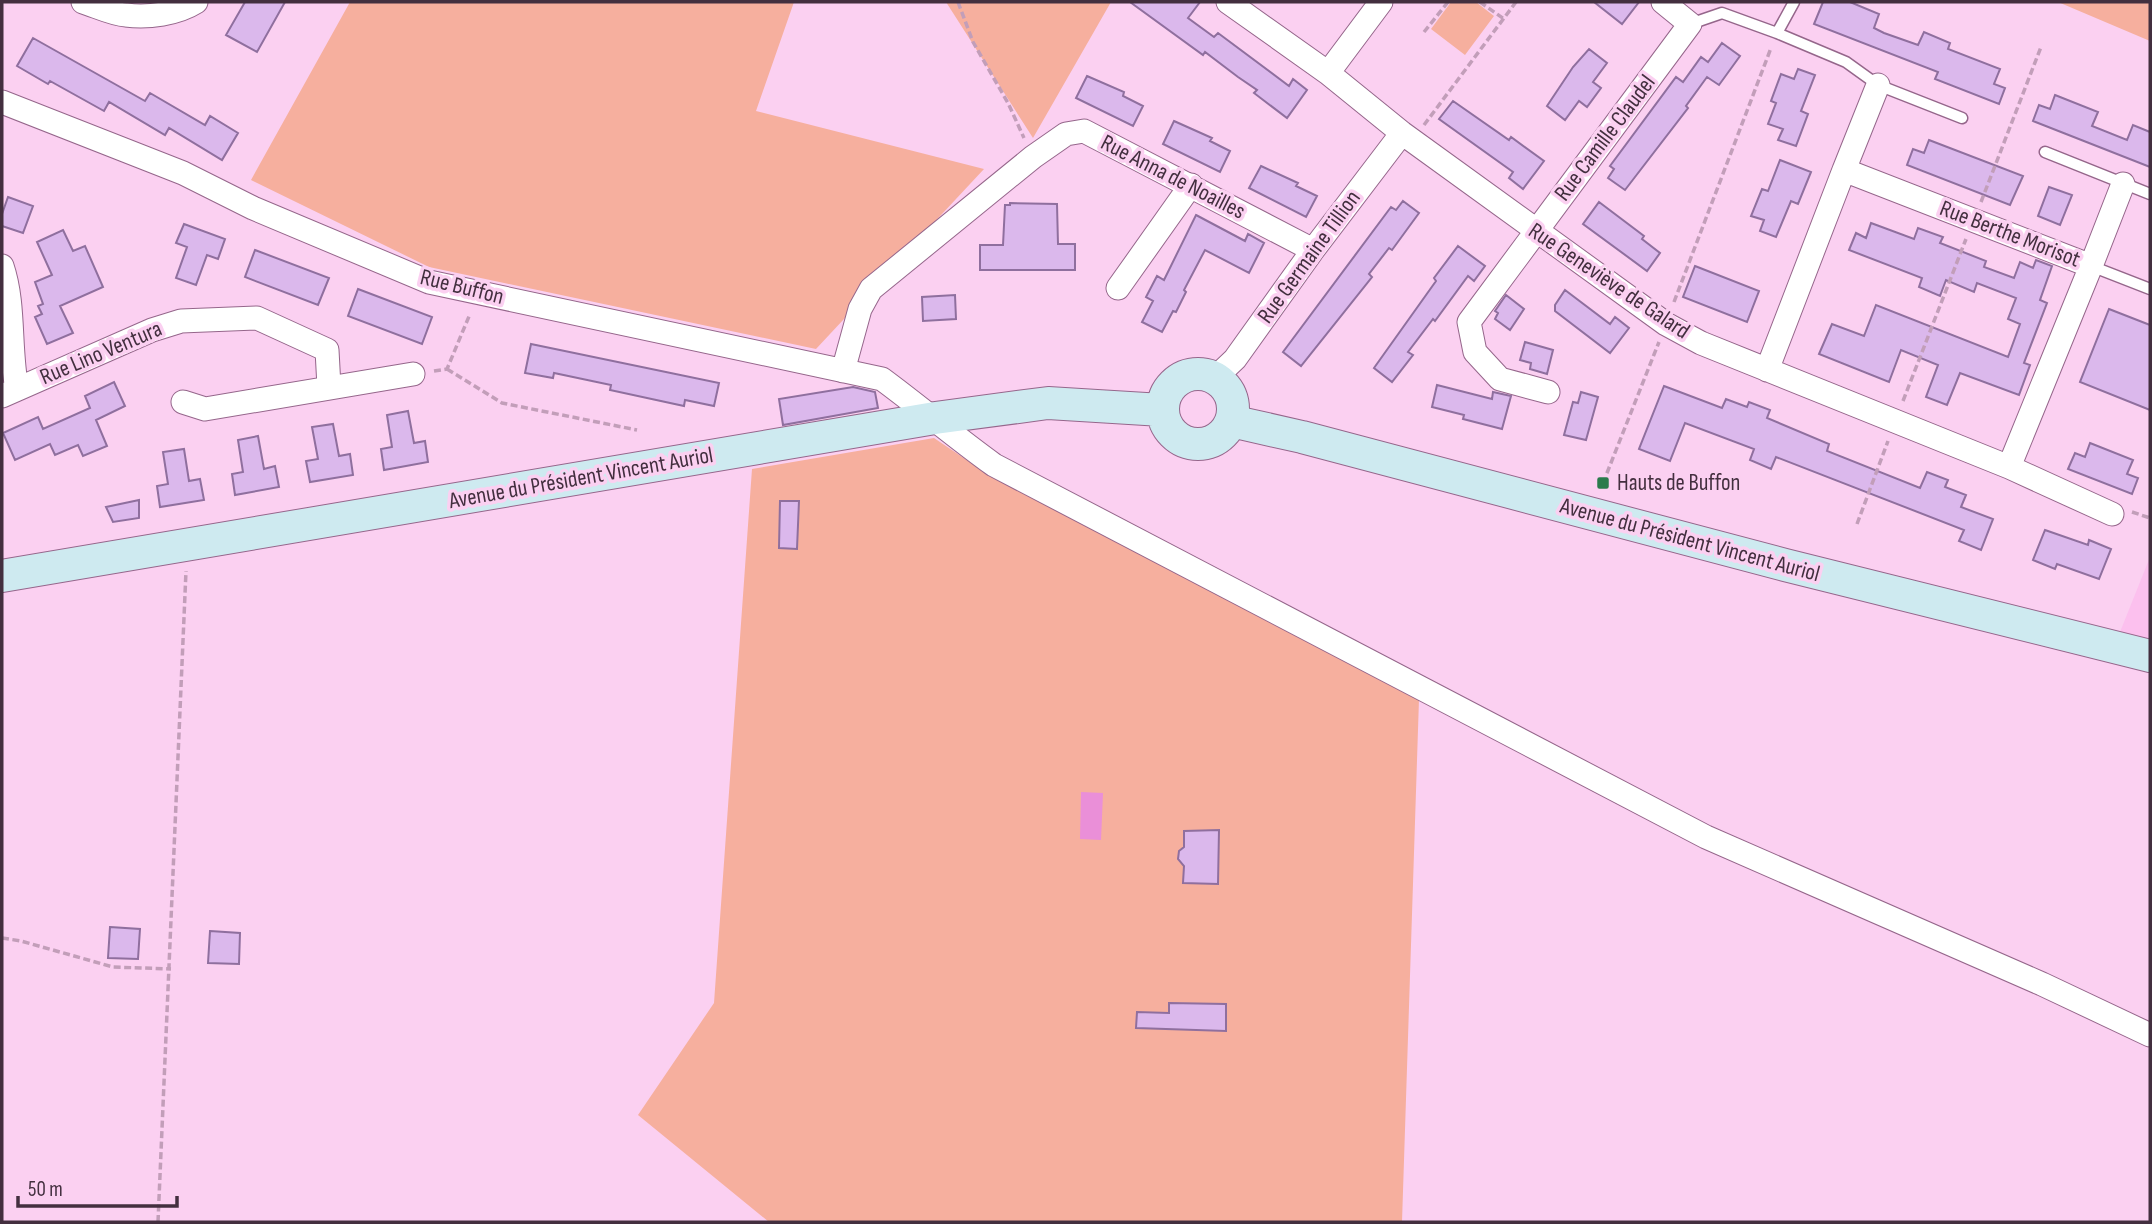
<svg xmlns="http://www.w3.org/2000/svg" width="2152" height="1224" font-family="'Sofia Sans Condensed',sans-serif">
  <rect width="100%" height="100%" fill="#fbd0f1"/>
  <path fill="#fcc0ee" d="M2150 557V640L2120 632Z"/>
  <path fill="#f6af9e" d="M350 2H794L756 111 984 169 816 349 429 267 251 180Z
    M946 2H1111L1033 138Z
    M1451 2H1476L1494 16 1465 55 1431 29Z
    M2058 2H2150V41Z
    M934 438 992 477 1419 699 1402 1222H769L638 1115 714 1003 752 469Z"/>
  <path fill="#ea8fd8" d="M1081 792 1103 793 1101 840 1080 839Z"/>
  <path fill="#dbb8ec" stroke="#8f6f9e" stroke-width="2" d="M245 2H285L257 52 226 35Z
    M1130 2H1200L1188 18 1214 37 1218 33 1289 86 1293 79 1307 90 1287 118 1254 93 1257 90 1238 77 1205 52 1203 55Z
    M1594 2H1639L1622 24Z
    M1823 2H1850L1879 14 1874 28 1884 33 1918 45 1924 32 1950 43 1948 49 2000 69 1994 84 2005 88 1999 104 1935 79 1938 72 1814 24Z
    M33 38 145 101 150 93 205 125 210 116 238 133 222 160 169 128 165 135 109 102 104 111 50 81 48 84 17 66Z
    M1722 43 1740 56 1719 85 1707 77 1686 106 1688 108 1625 190 1608 178 1614 169 1610 166 1676 77 1683 82 1701 57 1708 62Z
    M1589 49 1607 63 1593 82 1601 88 1587 107 1579 101 1565 120 1547 106 1573 67Z
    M1798 69 1815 75 1801 111 1808 114 1796 146 1778 140 1783 129 1768 124 1776 103 1771 101 1781 74 1794 79Z
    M1087 76 1124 92 1123 96 1143 106 1133 126 1076 98Z
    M2055 95 2098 112 2092 126 2127 140 2133 125 2150 132V167L2033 121 2039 105 2050 109Z
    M1453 101 1509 140 1511 137 1544 161 1523 189 1509 178 1513 172 1439 119Z
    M1174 121 1212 138 1210 141 1230 151 1220 172 1163 144Z
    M1929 140 2023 176 2010 205 1907 165 1913 149 1924 153Z
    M1780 160 1811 172 1798 204 1791 201 1776 237 1760 231 1764 220 1751 216 1762 189 1768 191Z
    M1261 166 1298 183 1296 186 1317 196 1306 217 1249 188Z
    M2049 187 2072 195 2060 225 2038 216Z
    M8 197 33 206 23 233 2 226V214Z
    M1403 201 1419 213 1392 250 1389 248 1369 274 1372 277 1301 366 1283 352 1391 207 1396 210Z
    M1599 202 1644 236 1642 239 1660 253 1647 271 1583 224Z
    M1010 203 1057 204 1058 244H1075V270H980V245H1003L1005 205H1010Z
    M1196 215 1245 241 1248 234 1264 243 1249 273 1205 250 1184 290 1186 292 1176 312 1173 311 1162 332 1142 322 1153 301 1146 297 1157 276 1164 280Z
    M1871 223 1914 239 1918 228 1943 237 1940 243 1986 261 1984 267 2014 278 2020 262 2033 268 2036 260 2052 266 2040 300 2047 303 2024 363 2030 365 2019 395 1960 373 1947 405 1926 397 1938 365 1901 350 1889 382 1819 354 1832 324 1864 336 1876 305 2008 357 2020 324 2008 319 2016 298 1977 283 1974 292 1946 280 1940 296 1919 287 1922 278 1849 250 1856 233 1866 238Z
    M184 224 225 239 218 259 207 255 196 285 176 278 187 247 176 243Z
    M63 230 73 251 85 246 103 287 60 306 73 333 47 344 35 317 42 314 38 306 43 304 35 282 52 275 37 242Z
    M1458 246 1485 266 1474 281 1468 276 1435 321 1433 319 1408 352 1413 355 1392 382 1374 368 1436 281 1434 278Z
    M255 250 329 278 318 305 245 277Z
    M1695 266 1759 291 1747 322 1683 297Z
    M358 289 432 317 422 344 348 316Z
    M1565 290 1610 324 1615 317 1629 328 1610 353 1555 311V305Z
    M955 295 956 319 923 321 922 297Z
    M1506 295 1524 309 1510 330 1495 319 1498 313 1495 311Z
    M2109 309 2150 325V410L2080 382Z
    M1525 342 1553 350 1547 374 1530 369 1531 363 1520 360Z
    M531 344 719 383 714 406 685 400 684 406 610 390 611 385 554 373 553 378 525 373Z
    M114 382 125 406 96 420 107 446 83 456 78 445 55 455 50 444 15 460 3 433 38 417 43 429 90 408 85 396Z
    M1437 385 1492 399 1493 392 1511 396 1502 429 1463 419 1464 415 1432 407Z
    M1664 386 1722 408 1726 399 1747 407 1749 402 1770 410 1767 418 1829 444 1827 451 1920 488 1927 472 1948 480 1945 487 1966 495 1961 507 1993 519 1981 550 1959 541 1964 530 1776 457 1771 469 1750 460 1754 449 1685 423 1670 461 1639 449Z
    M853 387 875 392 878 408 783 425 779 399Z
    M1581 392 1598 397 1586 440 1564 435 1573 402 1578 403Z
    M408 411 414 443 425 441 428 462 384 470 381 449 392 447 387 415Z
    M333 424 339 456 350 454 353 475 310 482 306 461 318 459 312 427Z
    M258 436 264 469 275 466 279 487 235 495 232 474 243 472 238 440Z
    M2090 443 2133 460 2127 474 2138 478 2132 494 2068 469 2075 453 2085 457Z
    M184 449 189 481 200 479 204 500 160 507 157 486 168 484 163 452Z
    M139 500V518L113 522 106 507Z
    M780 501H799L797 549 779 548Z
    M2045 530 2088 545 2089 540 2111 549 2099 579 2057 564 2055 569 2033 560Z
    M1219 830 1218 884 1183 883 1184 866 1178 859 1179 851 1184 847V831Z
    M110 927 140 929 138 959 108 958Z
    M210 931 240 933 239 964 208 963Z
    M1169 1003 1226 1004V1031L1136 1028 1137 1012 1169 1013Z"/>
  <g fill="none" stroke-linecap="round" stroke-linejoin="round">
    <defs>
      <path id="service" d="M1690 24 1722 13 1777 33 1794 2
        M1777 33 1846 62 1878 85 1962 118
        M2045 152 2150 194
        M2091 266 2150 289"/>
      <path id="minor" d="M83 2C96 6 112 14 126 15 148 18 177 14 196 2
        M1228 2 1328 73 1402 133 1666 324 1701 343 2009 467 2112 514
        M1328 73 1381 2
        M2 102 183 173 253 208 429 282 882 379C920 407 955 437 994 465L1706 837 2042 984 2150 1035
        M1844 170 1878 85
        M2 266C15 304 9 349 17 389
        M2091 266 2123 184
        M1118 288 1191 185
        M1767 370 1844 170 2091 266 2009 467
        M843 371 860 309 871 289 1033 157 1066 134 1084 131 1313 250
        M1215 378 1235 359 1313 250 1402 133
        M1548 392 1500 379 1475 352 1469 322 1690 24 1663 2
        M2 396 152 330 181 321 257 318 327 350 329 387
        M183 402 205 409 413 374"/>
      <path id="secondary" d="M1163 409a35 35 0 1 1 70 0a35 35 0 1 1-70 0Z
        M1231 421 1302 437 1785 565 2150 656
        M2 576 935 418 1048 403 1162 410"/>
    </defs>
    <use href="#service" stroke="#95668b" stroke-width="13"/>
    <use href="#minor" stroke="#95668b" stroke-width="25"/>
    <use href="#secondary" stroke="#95668b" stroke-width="34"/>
    <path stroke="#c29eb9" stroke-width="3.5" stroke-dasharray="7 3.5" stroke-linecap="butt" d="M958 2 973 42 1008 103 1024 138
      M1480 2 1504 19
      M1424 32 1448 2
      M1424 125 1516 2
      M1981 202 2041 47
      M1674 302 1771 48
      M447 369 502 403 637 430
      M434 371 447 369 470 314
      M1903 401 1966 239
      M1603 483 1659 342
      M2132 512 2150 518
      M1857 524 1888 441
      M2 938 21 941 113 967 171 969
      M158 1222 186 571"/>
    <use href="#service" stroke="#fff" stroke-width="10"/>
    <use href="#minor" stroke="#fff" stroke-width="23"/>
    <use href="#secondary" stroke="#ceeaf0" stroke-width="32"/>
  </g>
  <rect fill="#2a7b4c" stroke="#fbd0f1" stroke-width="2.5" x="1596" y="476" width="14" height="14" rx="3.5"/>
  <g text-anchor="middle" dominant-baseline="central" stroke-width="7" stroke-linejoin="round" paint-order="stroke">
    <g font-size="23" fill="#432f3f" stroke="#fbd0f1">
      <text transform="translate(1605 138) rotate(-53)">Rue Camille Claudel</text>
      <text transform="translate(1173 177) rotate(27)">Rue Anna de Noailles</text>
      <text transform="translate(2010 234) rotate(21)">Rue Berthe Morisot</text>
      <text transform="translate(1309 257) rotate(-54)">Rue Germaine Tillion</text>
      <text transform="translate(1609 281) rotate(34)">Rue Geneviève de Galard</text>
      <text transform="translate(462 287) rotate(14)">Rue Buffon</text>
      <text transform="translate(101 353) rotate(-23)">Rue Lino Ventura</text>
      <text transform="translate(581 478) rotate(-10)">Avenue du Président Vincent Auriol</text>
      <text transform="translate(1690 540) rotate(15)">Avenue du Président Vincent Auriol</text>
    </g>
    <g font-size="23" fill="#432f3f" stroke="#fbd0f1" text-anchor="start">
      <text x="1617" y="483">Hauts de Buffon</text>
    </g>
  </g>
  <rect width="2152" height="1224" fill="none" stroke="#432f3f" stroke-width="7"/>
  <path d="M18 1196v10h159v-10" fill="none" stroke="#432f3f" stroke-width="3.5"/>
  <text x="28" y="1196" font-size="21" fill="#432f3f" stroke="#fbd0f1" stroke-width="5" paint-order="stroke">50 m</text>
</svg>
